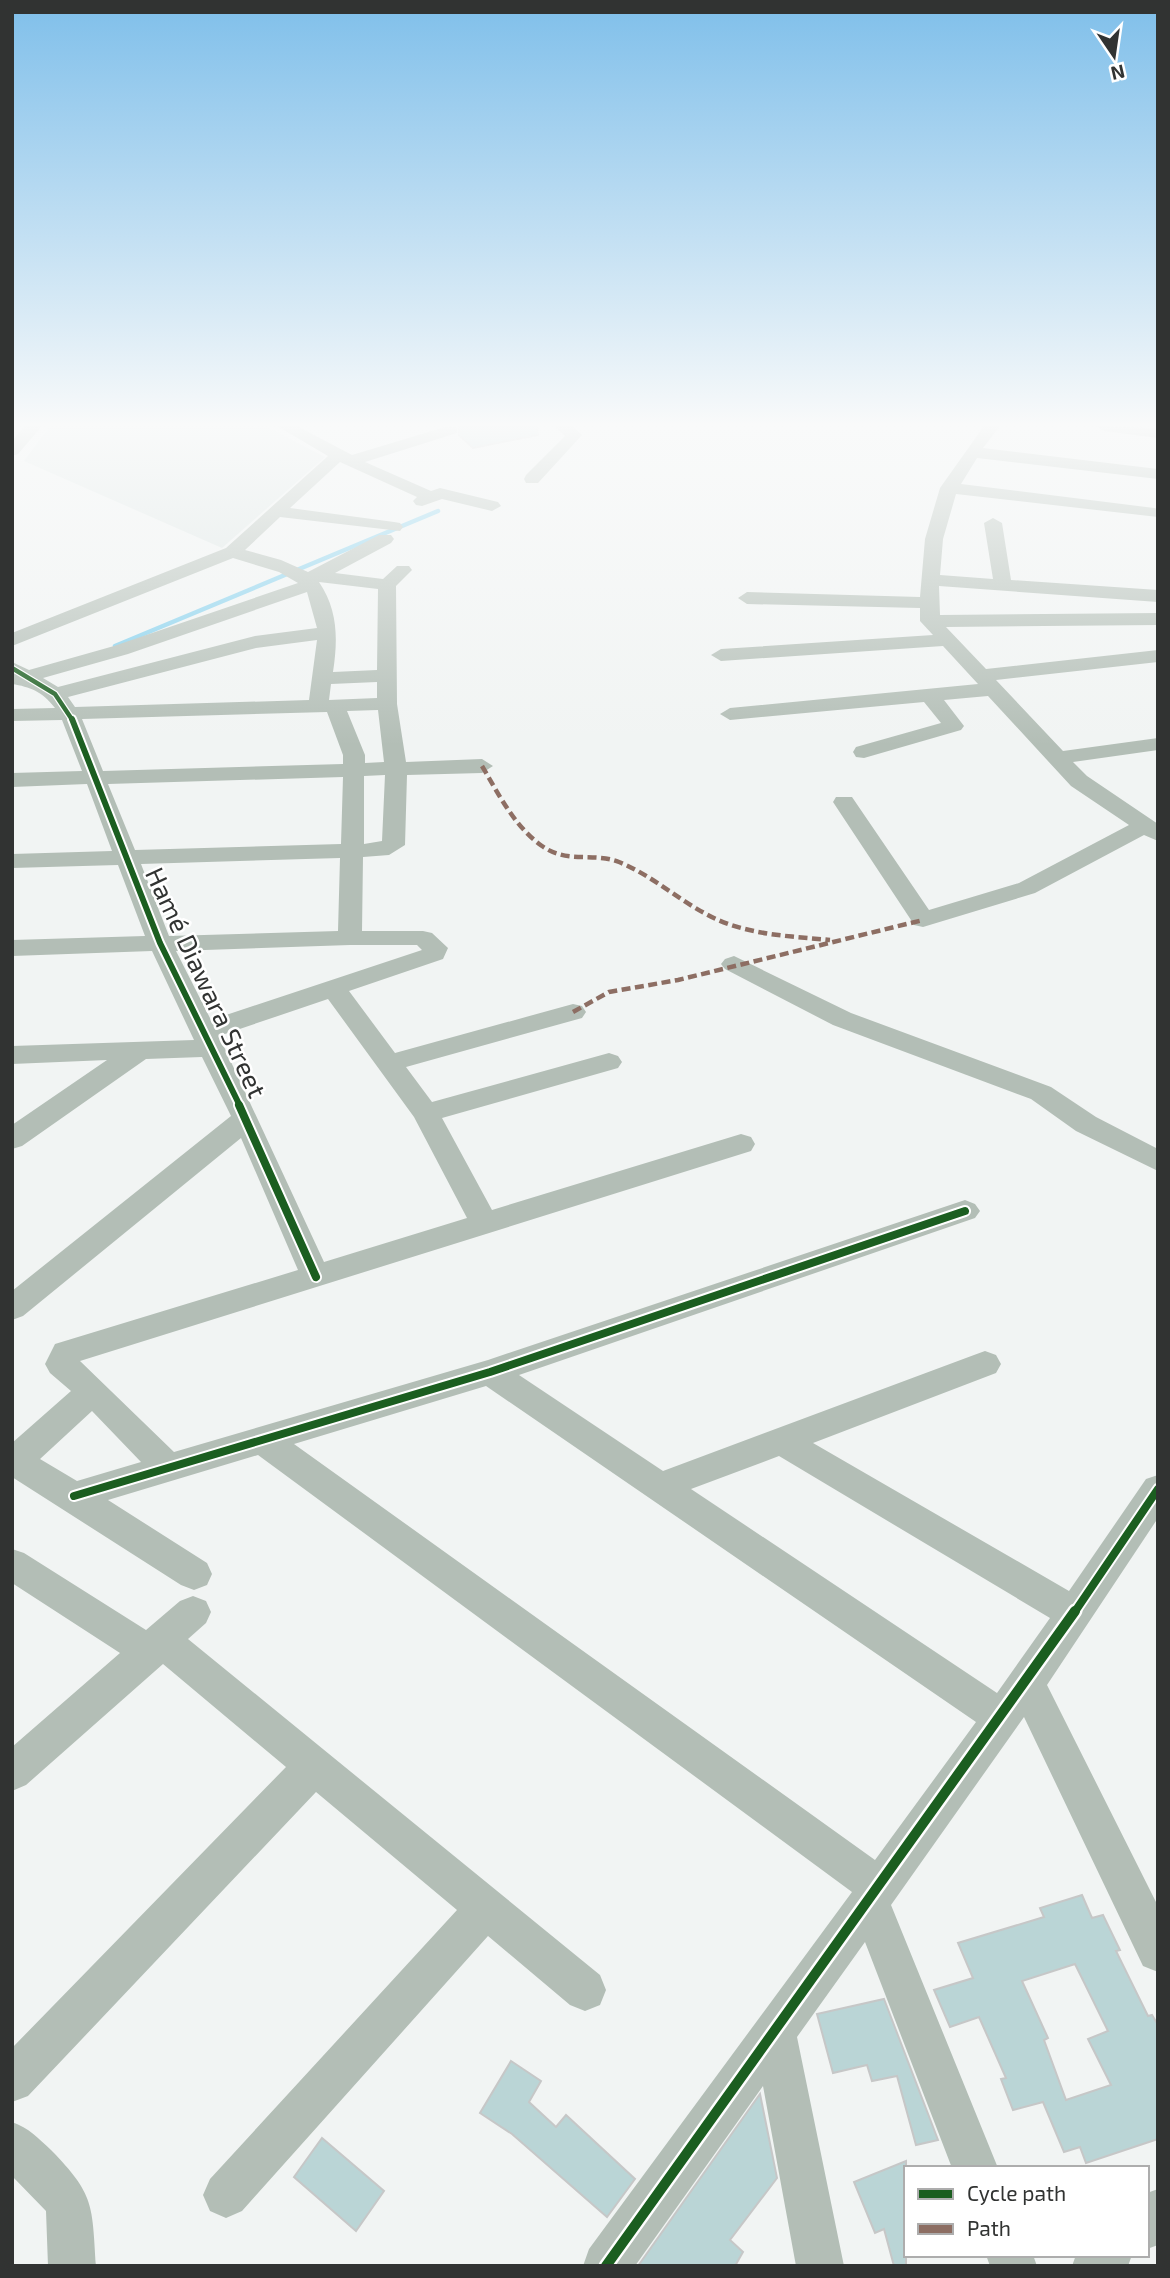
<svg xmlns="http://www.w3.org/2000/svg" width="1170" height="2278" font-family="'Exo 2',sans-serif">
  <rect width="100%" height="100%" fill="#f1f4f3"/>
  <path fill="#dde6e4" d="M50 426H265L325 457 222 548 24 461Z"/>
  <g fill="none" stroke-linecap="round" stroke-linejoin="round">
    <path stroke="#83d0ed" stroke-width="4.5" d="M115 646 438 511"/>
  </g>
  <path fill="#bad5d6" stroke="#c6c7c7" stroke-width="2" fill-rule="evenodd" d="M459 426H537L538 435 473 448 459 435Z
    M1082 1895 1092 1918 1103 1915 1120 1950 1116 1951 1148 2016 1152 2015 1158 2025V2139L1086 2163 1080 2147 1064 2152 1043 2102 1013 2110 1001 2079 1006 2078 979 2017 950 2027 934 1990 973 1978 958 1943 1044 1917 1040 1908ZM1075 1964 1108 2031 1088 2039 1111 2085 1066 2100 1044 2040 1048 2038 1022 1981Z
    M884 1999 938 2140 916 2145 897 2076 872 2081 867 2065 833 2073 817 2014Z
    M511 2061 541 2081 529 2102 556 2127 566 2115 635 2179 607 2217 512 2134 480 2113Z
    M760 2094 777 2178 730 2240 743 2252 735 2266H638Z
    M322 2138 384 2191 356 2231 294 2177Z
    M906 2161V2266H894L884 2229 875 2233 854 2182Z"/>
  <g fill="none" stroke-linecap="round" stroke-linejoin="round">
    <path fill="#b3beb6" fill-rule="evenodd" d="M25 426H42L18 454 12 456V441Z
      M277 426H297L352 455 445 427H457V433L365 462 431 491 440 488 498 502 501 506 492 511 442 499 422 506 416 505 413 501 417 497 340 462 290 508 394 522 400 523 403 527 400 531 280 517 245 550 281 560 308 572 379 535H391L394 539 391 543 335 573 383 579 397 566H409L412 570 396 586 397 704 406 762 482 759 493 766 482 773 407 775 405 845 389 855 363 857 362 931H423L432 933 448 948 443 959 349 991 395 1053 573 1004 582 1006 586 1012 582 1018 406 1067 432 1102 609 1053 618 1056 622 1062 618 1068 442 1118 492 1210 741 1134 751 1137 755 1144 751 1151 80 1361 174 1452 488 1360 965 1200 975 1204 980 1211 975 1218 519 1375 663 1471 974 1355 985 1351 996 1355 1001 1364 996 1373 813 1443 1069 1591 1146 1479 1158 1475V1518L1047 1685 1158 1906V1972L1143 1966 1024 1717 891 1905 998 2168H952L865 1942 797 2037 844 2266H796L763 2086 635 2266H583L589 2249 852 1892 258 1455 108 1500 207 1563 212 1574 207 1585 194 1590 181 1585 12 1477V1443L71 1391 50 1373 45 1364 55 1344 298 1270 241 1138 23 1316 12 1320V1291L231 1116 202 1057 146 1059 22 1146 12 1149V1125L107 1060 12 1064V1046L194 1040 152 951 12 956V940L145 936 118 865 12 868V854L112 851 87 784 12 787V773L82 771 62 720 12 721V709L55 708C42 691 30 687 12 684V662L29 670 114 646 298 583 279 572 233 558 12 646V633L226 548 328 456ZM319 582 378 589 377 670 333 672C338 639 338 610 319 582ZM307 592 317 628 255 636 58 687 43 678 128 654ZM317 640 309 700 75 707 68 697 256 648ZM377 682V698L329 700 331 684ZM378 710 384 762 365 763V755L347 711ZM327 712 343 755V764L103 771 82 719ZM385 775 382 841 364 844V776ZM343 777 341 844 135 850 108 784ZM340 858 338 931 169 936 141 864ZM350 945H417L422 950 211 1020 176 951ZM328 999 414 1117 467 1218 324 1262 219 1036ZM486 1386 976 1722 875 1860 294 1444ZM92 1411 141 1462 77 1481 40 1459ZM779 1456 1050 1618 997 1693 691 1489Z
      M554 426H572L582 435 538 483H526L524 479 526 475 565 436Z
      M984 426H1000L983 448 1158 469V479L977 458 961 484 1154 508 1158 509V517L956 494 943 539 940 575 993 579 984 523 993 518 1002 523 1011 580 1158 590V602L939 586 940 615 1158 613V625L946 627 986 669 1158 650V662L996 680 1063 751 1158 738V750L1073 762 1087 776 1158 824V841L1144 835 1035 893 923 927 914 925 911 920 833 802 836 797H852L929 910 1019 883 1129 825 1071 786 988 696 944 700 964 726 961 730 864 758 856 757 853 752 856 747 941 723 924 702 730 720 720 714 730 708 978 684 943 646 721 661 711 655 721 649 933 635 920 621V608L747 604 738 598 747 592 920 597 925 539 940 488Z
      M1096 426 1158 428V438L1104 431Z
      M734 956 851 1013 1051 1087 1096 1117 1158 1149V1171L1076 1131 1031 1099 833 1025 725 969 721 964 725 959Z
      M12 1549 24 1553 146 1630 180 1601 193 1596 206 1601 211 1612 206 1623 188 1639 600 1975 606 1990 600 2005 585 2011 570 2005 488 1936 242 2211 226 2218 210 2211 203 2195 210 2179 457 1910 316 1792 28 2096 12 2102V2048L286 1767 163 1664 26 1785 12 1791V1747L120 1653 12 1583Z
      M12 2122C29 2128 38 2138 51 2150 95 2195 92 2205 96 2266H48L46 2211 12 2176Z
      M1158 2189V2245L1147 2249V2193Z
      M986 2255H1033L1037 2266H990Z
      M1076 2255H1132L1128 2266H1072Z"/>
    <path stroke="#8d6e63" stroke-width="4.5" stroke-dasharray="9 4.5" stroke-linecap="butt" d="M482 766C499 795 515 827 542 846 567 864 593 852 619 862 651 875 676 898 706 914 744 935 788 936 830 940
      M573 1012 609 992 678 980 923 920"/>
    <defs>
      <path id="cycleway-far3" d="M12 668 55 694 73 721"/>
      <path id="cycleway-far2" d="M72 719 160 943 240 1106"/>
      <path id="cycleway-far1" d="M239 1105 316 1277
        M74 1496 490 1372 965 1211
        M1074 1613 1158 1489"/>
      <path id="cycleway" d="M606 2266 1075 1611"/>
    </defs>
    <use href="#cycleway-far3" stroke="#fff" stroke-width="7"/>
    <use href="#cycleway-far2" stroke="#fff" stroke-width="10"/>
    <use href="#cycleway-far1" stroke="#fff" stroke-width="12"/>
    <use href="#cycleway" stroke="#fff" stroke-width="15"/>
    <use href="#cycleway-far3" stroke="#1b5e20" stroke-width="4.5"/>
    <use href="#cycleway-far2" stroke="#1b5e20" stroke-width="6"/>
    <use href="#cycleway-far1" stroke="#1b5e20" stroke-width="8"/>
    <use href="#cycleway" stroke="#1b5e20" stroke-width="10"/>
  </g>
  <linearGradient id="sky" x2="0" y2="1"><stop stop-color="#7fbfea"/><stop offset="0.57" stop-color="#f9fafa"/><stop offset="1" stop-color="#f9fafa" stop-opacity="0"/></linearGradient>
  <rect width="1170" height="745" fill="url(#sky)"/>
  <g text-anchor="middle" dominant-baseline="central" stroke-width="5" stroke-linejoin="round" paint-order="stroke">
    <g font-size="26" fill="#313332" stroke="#fff">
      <text transform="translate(207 982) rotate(65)">Hamé Diawara Street</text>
    </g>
  </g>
  <rect width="1170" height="2278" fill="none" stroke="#313332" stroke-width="28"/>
  <rect x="904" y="2166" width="245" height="91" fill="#ffffff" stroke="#adadad" stroke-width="2"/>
  <rect x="918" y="2189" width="35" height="10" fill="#1b5e20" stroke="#adadad" stroke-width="2"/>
  <text x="967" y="2201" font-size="21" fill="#313332">Cycle path</text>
  <rect x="918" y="2224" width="35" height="10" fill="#8d6e63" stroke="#adadad" stroke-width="2"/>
  <text x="967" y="2236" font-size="21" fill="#313332">Path</text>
  <g transform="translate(1114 56) rotate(167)" stroke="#ffffff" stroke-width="5" paint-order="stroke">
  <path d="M0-5L12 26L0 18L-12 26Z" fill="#313332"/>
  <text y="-10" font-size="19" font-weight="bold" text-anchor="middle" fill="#313332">N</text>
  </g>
</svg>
